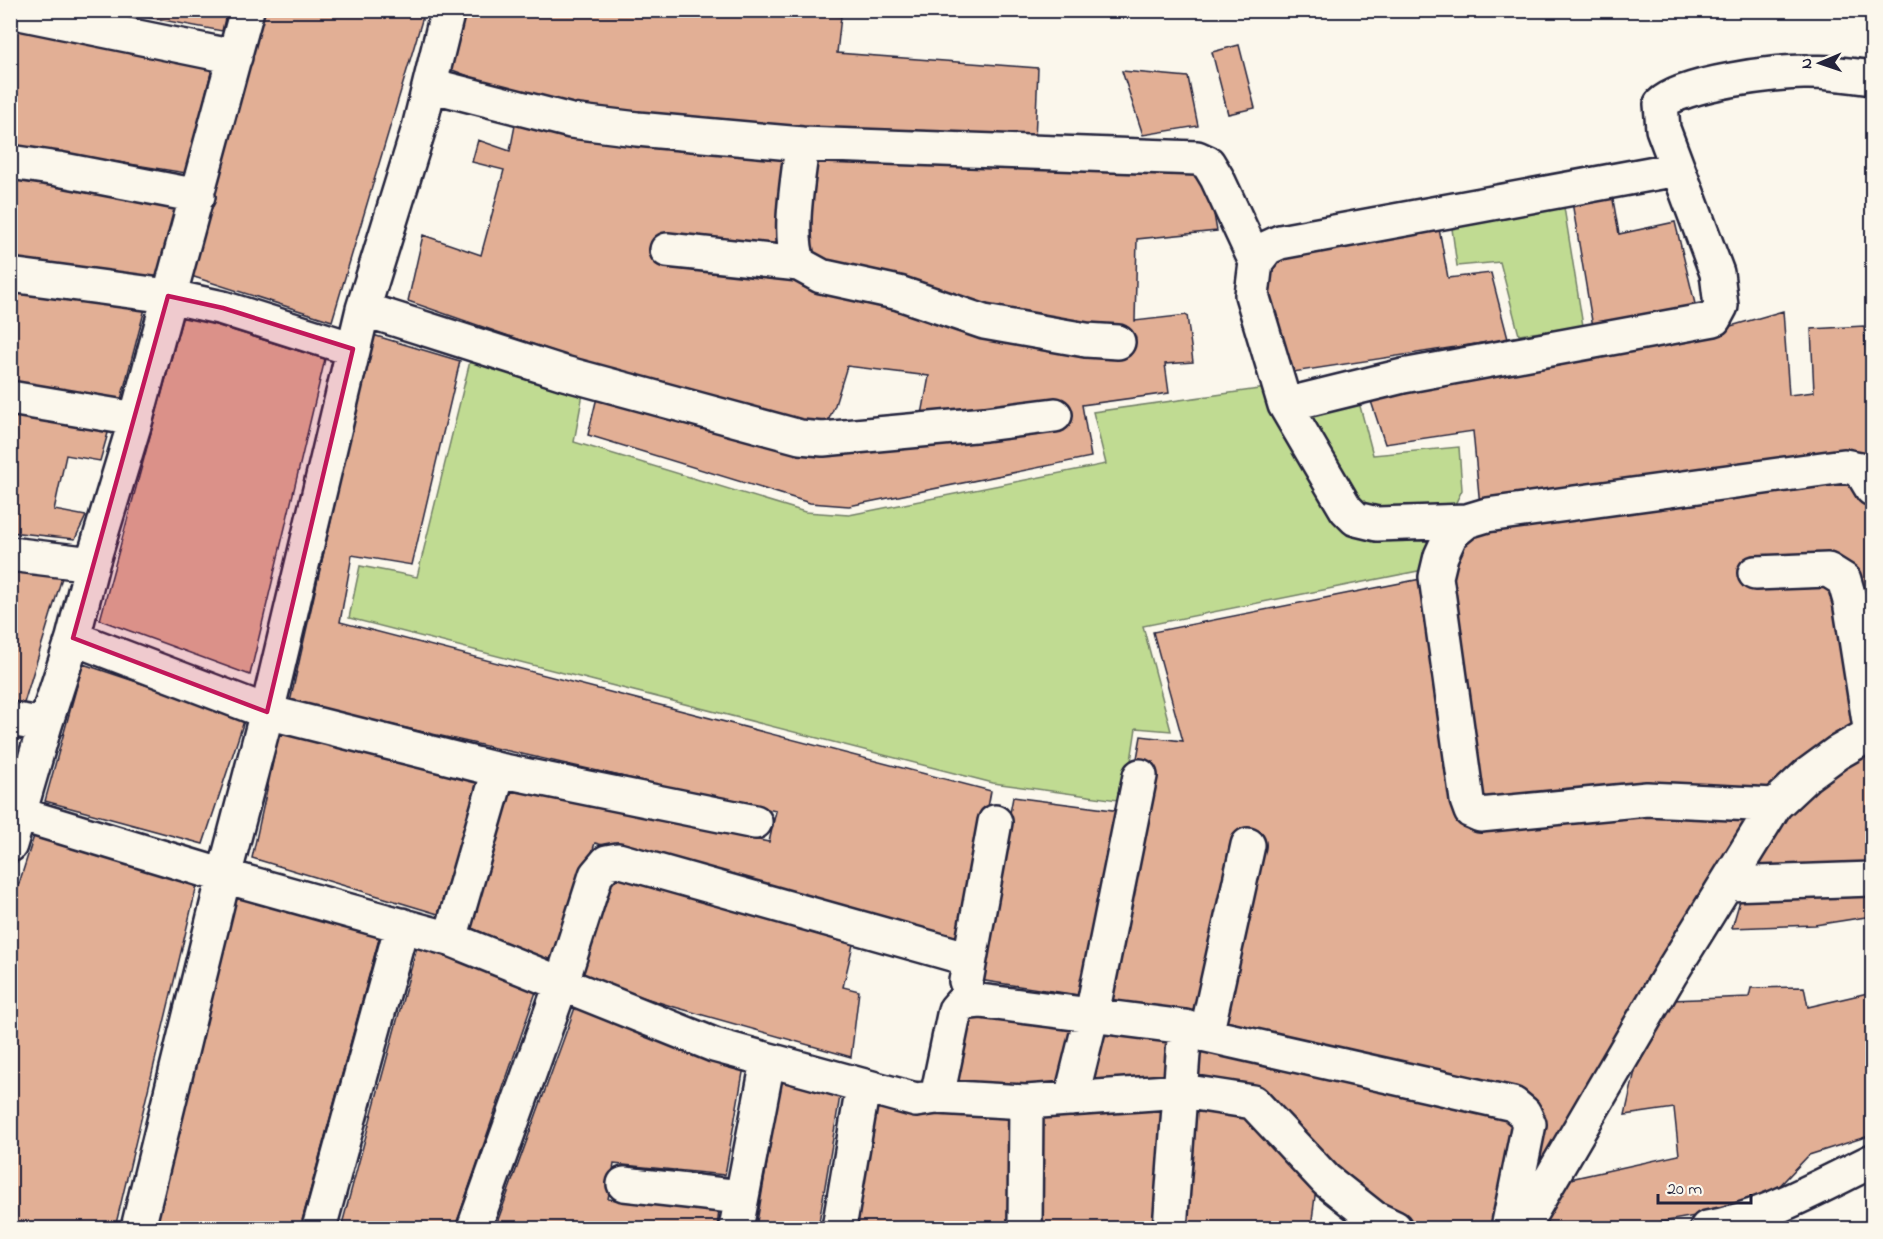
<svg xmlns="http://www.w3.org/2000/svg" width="1883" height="1239" font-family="'Indie Flower',sans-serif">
  <rect width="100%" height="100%" fill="#fbf7ec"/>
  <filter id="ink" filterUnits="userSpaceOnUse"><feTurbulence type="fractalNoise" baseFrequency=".0167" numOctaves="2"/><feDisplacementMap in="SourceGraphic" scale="12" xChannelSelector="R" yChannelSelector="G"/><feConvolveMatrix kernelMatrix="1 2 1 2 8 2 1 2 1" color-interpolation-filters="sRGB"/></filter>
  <g filter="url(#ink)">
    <path fill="#c0db92" stroke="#717e66" stroke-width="1.5" d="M1563 201 1583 326 1519 335 1500 262 1457 266 1451 221Z
      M472 353 584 388 574 442 805 512 849 515 1106 464 1093 412 1352 376 1373 455 1459 447 1462 490 1423 570 1143 626 1171 731 1136 728 1125 801 993 783 349 618 360 566 417 577Z"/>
    <path fill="#e2af95" stroke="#22223b" stroke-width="1.5" d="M108 10H227L222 31Z
      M264 10H425L332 321 191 276Z
      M458 10H788L841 16 837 53 1038 68 1035 141 804 129 576 108 528 98 447 68Z
      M10 26 213 65 186 173 10 145Z
      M1239 45 1255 108 1228 114 1212 52Z
      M1122 71 1188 77 1198 126 1143 135Z
      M517 115 792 152 783 254 1130 347 818 263 805 254 811 152 1192 167 1208 181 1217 231 1137 239 1135 321 1187 315 1193 362 1165 364 1169 393 1082 405 1091 457 849 506 810 503 588 435 598 393 822 447 922 415 929 376 847 366 835 405 825 428 596 366 408 301 423 235 481 255 504 170 472 162 478 140 510 151Z
      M10 173 182 203 156 277 10 260Z
      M1612 194 1619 234 1675 222 1696 308 1593 327 1572 202Z
      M1438 223 1448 278 1491 273 1508 339 1287 373 1261 284 1279 252Z
      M10 286 147 301 119 407 10 388Z
      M1783 311 1789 395 1814 392 1811 329 1864 326 1867 370H1872V467L1480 506 1473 431 1385 444 1368 392 1717 330Z
      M183 315 325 359 250 675 100 620Z
      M373 335 460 361 412 565 352 555 340 622 991 791 963 943 595 843 557 963 471 928 510 790 769 842 776 811 290 702Z
      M10 410 110 426 100 461 66 455 54 510 86 516 75 539 10 532Z
      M1843 475 1872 503V694L1835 585 1857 728 1763 794 1482 802 1445 580 1468 530Z
      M10 564 64 571 24 703 10 700Z
      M1426 578 1460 824 1626 809 1756 812 1527 1189 1520 1095 1219 1027 1260 832 1240 831 1200 1015 1106 1000 1153 762 1136 764 1141 736 1183 741 1153 632Z
      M83 664 245 718 203 844 45 801Z
      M280 730 480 779 438 914 252 858Z
      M1872 744V870L1744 874 1784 810Z
      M1013 797 1120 811 1085 996 979 980Z
      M34 836 197 885 115 1228H10V912Z
      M612 868 855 936 843 987 859 991 851 1057 671 1006 575 976Z
      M1872 886V916L1815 925 1732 928 1743 890Z
      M235 896 380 935 300 1228H154Z
      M418 943 537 989 455 1228H341Z
      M1804 987 1808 1007 1872 992V1135L1809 1155 1770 1196 1723 1211 1628 1228H1538L1561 1181 1679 1155 1674 1108 1625 1115 1637 1062 1672 1000 1749 997 1751 988Z
      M576 1005 744 1067 725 1175 614 1164 608 1199 719 1210 717 1228H495Z
      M967 1012 1081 1023 1064 1090 950 1087Z
      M1099 1022 1178 1032 1176 1083 1079 1090Z
      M1191 1037 1509 1110 1522 1125 1497 1228H1423L1381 1212 1256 1093 1189 1085Z
      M781 1079 840 1096 818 1228H756Z
      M872 1099 1014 1113 1009 1228H854Z
      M1169 1103 1158 1228H1036L1040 1110Z
      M1193 1105 1245 1116 1316 1188 1311 1228H1185Z"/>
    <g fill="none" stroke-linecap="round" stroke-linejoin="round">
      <defs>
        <path id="minor" d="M10 11 235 57
          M430 85 571 121 637 129 802 144 1197 158 1208 163 1217 178 1256 262
          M802 144C799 178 787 232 799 264L821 276 899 293 984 322 1086 340 1118 342
          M10 162 58 169 198 196
          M667 250 799 264
          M10 275 168 296 223 308 353 349
          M363 309 564 373 800 437 823 439 985 424 1055 415
          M10 398 136 419
          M1285 405 1403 376 1714 319 1721 306 1717 273 1663 129 1661 104C1680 84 1778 71 1808 72 1830 72 1851 75 1872 78
          M1467 521 1377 524 1356 519 1346 509 1285 405 1252 295 1256 262 1267 248 1280 242 1677 169
          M10 554 92 564
          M1755 573 1828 570 1844 580 1850 601 1871 734
          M73 638 267 712 363 309 419 128 448 10
          M10 719 45 725
          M1775 805 1647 799 1480 815 1471 811 1467 800 1436 577 1441 556 1451 534 1467 521 1487 515 1844 466 1860 469 1872 489
          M19 814 224 876 450 939 714 1045 916 1100 937 1097 955 1010 961 1003 980 1001 1185 1027 1206 1035 1513 1104 1524 1113 1529 1124 1508 1228
          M10 845 45 725 73 638 92 564 136 419 247 10
          M1727 884 1872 879
          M450 939 499 770 755 822
          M966 981 995 822
          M1206 1035 1248 845
          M937 1097 1026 1102 1025 1228
          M1071 1099 1092 1014 1140 776
          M1026 1102 1182 1091 1253 1102 1326 1180 1374 1218 1395 1228
          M624 1184 741 1197
          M138 1228 224 876 267 712 499 770
          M319 1228 402 925
          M474 1228 562 982 596 875 607 862 618 860 970 959
          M736 1228 768 1061
          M839 1228 863 1087
          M1170 1228 1185 1027
          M1522 1228 1671 973 1775 805 1807 775 1837 753 1872 733
          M1707 1228C1765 1218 1820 1186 1872 1161"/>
      </defs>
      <use href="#minor" stroke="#22223b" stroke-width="38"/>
      <use href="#minor" stroke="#fbf7ec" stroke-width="33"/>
    </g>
  </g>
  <path fill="#c2185b" fill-opacity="0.2" stroke="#c2185b" stroke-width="4.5" stroke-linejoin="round" d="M168 296 223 308 353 349 267 712 73 638Z"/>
  <rect width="1883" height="1239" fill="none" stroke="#fbf7ec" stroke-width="36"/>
  <rect x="18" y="18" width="1847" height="1203" fill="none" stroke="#22223b" stroke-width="2" filter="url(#ink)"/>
  <g transform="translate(1820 63) rotate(268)" stroke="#fbf7ec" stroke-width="4.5" paint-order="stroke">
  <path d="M0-4.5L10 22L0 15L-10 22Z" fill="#22223b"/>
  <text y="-9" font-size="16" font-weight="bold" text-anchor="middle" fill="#22223b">N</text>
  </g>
  <path d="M1658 1194v9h93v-9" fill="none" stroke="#22223b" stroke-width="3"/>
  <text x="1667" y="1194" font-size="18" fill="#22223b" stroke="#fbf7ec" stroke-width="4.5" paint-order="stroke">20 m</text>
</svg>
